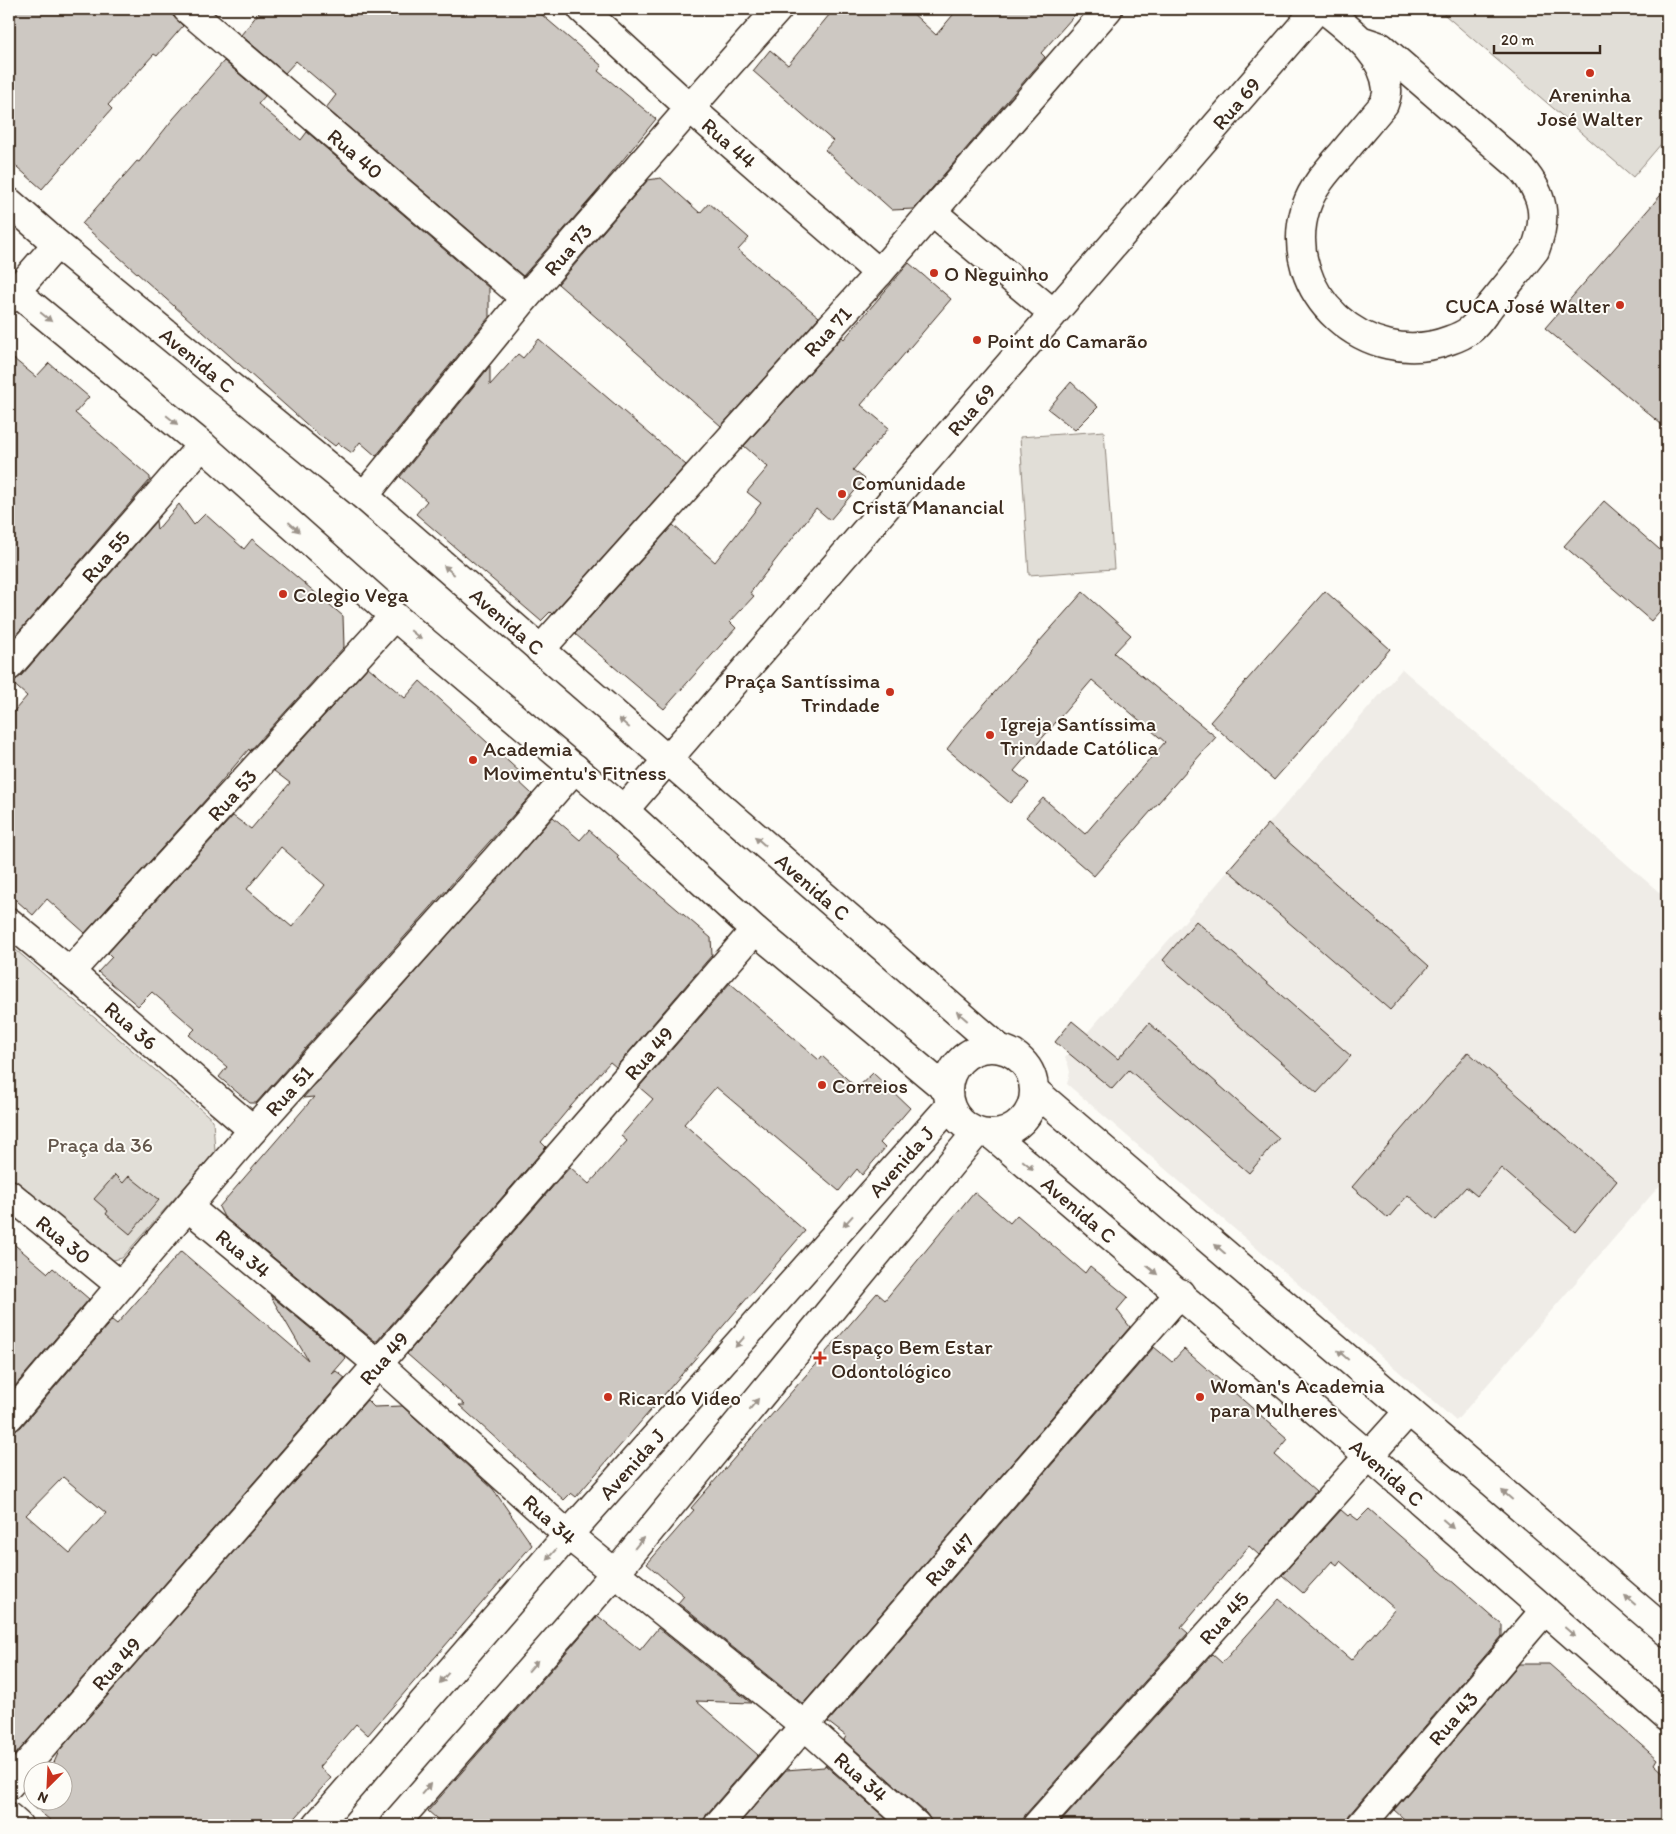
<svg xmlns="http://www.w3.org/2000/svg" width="1676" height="1834" font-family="Itim,sans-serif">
  <rect width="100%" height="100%" fill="#fdfcf7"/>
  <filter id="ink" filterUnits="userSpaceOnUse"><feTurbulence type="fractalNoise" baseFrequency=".02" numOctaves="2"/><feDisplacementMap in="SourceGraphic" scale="10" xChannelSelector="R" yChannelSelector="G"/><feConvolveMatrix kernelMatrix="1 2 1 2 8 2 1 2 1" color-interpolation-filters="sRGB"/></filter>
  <g filter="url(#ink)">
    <path fill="#efece7" d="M1402 669 1667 899V1177L1456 1421 1067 1084 1070 1072 1068 1064 1065 1058 1173 935Z"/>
    <path fill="#e1ded7" stroke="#8e847a" d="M1438 9H1667V137L1633 177Z
      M1104 431 1114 569 1029 575 1020 437Z
      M9 944 213 1120 215 1152 122 1258 97 1264 9 1189Z"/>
    <path fill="#cdc8c2" stroke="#3b2a1e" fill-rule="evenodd" d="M9 9H172V15L183 26 157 56 154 54 108 105 112 109 42 189 9 160Z
      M262 9H535L602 66 598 71 656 119 600 188 523 276 326 108 336 95 296 61 285 73 241 35Z
      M834 9H908L936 35 958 9H1080L1041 53 1045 57 914 209 892 210 825 150 833 141 753 71 770 50 788 65Z
      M224 61 265 96 258 104 301 140 307 132 489 288V317L376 456 360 442 352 453 338 443 335 446 323 437 322 438 82 224 137 161 139 162 173 119Z
      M661 178 700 213 709 203 749 238 738 250 819 317 721 426 558 284 648 180Z
      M1667 188V429L1545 328Z
      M909 263 951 299 861 405 889 428 853 470 865 479 830 520 816 508 750 593 754 596 730 622 736 628 664 709 575 634 673 525 715 562 761 503 747 492 768 467 744 446 842 337 844 339Z
      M539 339 686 465 552 614 550 612 541 621 416 514 427 501 400 477 490 366V385L518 354 523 358Z
      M9 355 36 377 49 363 89 397 75 413 150 477V480L9 643Z
      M1071 382 1098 407 1075 430 1048 409Z
      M1604 501 1667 556V603L1651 621 1564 546Z
      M179 504 194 525 205 514 244 549 252 539 343 616 344 647 250 751 249 749 208 797 85 933 47 899 33 915 9 894V717L27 696 10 681H14L21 676 156 521 157 530Z
      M1325 591 1390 649 1274 780 1210 722Z
      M1083 592 1131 635 1114 653 1216 737 1094 876 1026 817 1043 798 1085 834 1165 742 1092 680 1014 771 1029 783 1010 803 947 749 964 727Z
      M368 667 405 698 420 681 521 773 516 779 532 794 256 1103H250L219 1077 227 1067 189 1035 195 1029 152 992 138 1006 98 972 112 957 108 953 233 816 251 829 290 783 274 771ZM281 847 325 885 292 927 247 889Z
      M553 817 580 840 589 830 603 842 619 856 617 858 711 938 712 955 616 1067 610 1062 571 1106 541 1142 546 1147 377 1341H375L224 1217 219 1207 314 1097 303 1098Z
      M1268 824 1429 966 1390 1010 1228 870Z
      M1196 921 1351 1056 1317 1093 1163 960Z
      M730 983 819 1060 822 1056 857 1088 873 1073 910 1108 880 1143 885 1148 862 1175 857 1169 839 1191 716 1087 684 1124 805 1231 576 1497 571 1493 564 1500 459 1405H465L407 1354 570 1167 589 1184 627 1141 621 1136 653 1099 639 1087Z
      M1072 1021 1118 1059 1149 1023 1279 1138 1249 1173 1129 1070 1112 1089 1055 1042Z
      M1468 1052 1617 1181 1575 1232 1501 1168 1477 1196 1466 1187 1436 1220 1408 1195 1388 1218 1352 1187Z
      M115 1175 123 1183 129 1176 159 1200 130 1234 106 1214 108 1211 94 1199Z
      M974 1192 1010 1223 1017 1215 1085 1273 1090 1266 1128 1297 1117 1310 1130 1327 803 1704 678 1603 684 1596 647 1564 694 1510 691 1508 711 1485 877 1293 885 1300Z
      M9 1240 48 1273 53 1268 89 1299 9 1393Z
      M181 1251 308 1360 270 1295 346 1358 332 1374 336 1371 345 1378 9 1762V1432L15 1431 21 1427 112 1320 117 1324ZM63 1477 106 1513 70 1553 26 1515Z
      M1154 1347 1172 1362 1184 1349 1288 1439 1275 1455 1316 1491 1259 1555 1249 1546 1181 1627 1188 1633 1025 1815 1022 1825H931V1820L926 1813 844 1740 846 1736 828 1722Z
      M367 1400 374 1407 402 1406 493 1489 532 1545 368 1735 356 1724 319 1767 331 1778 289 1825H56L33 1806 36 1802H62V1772H50L59 1751Z
      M1369 1509 1502 1625V1636L1349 1815 1346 1825H1058L1212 1654 1222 1663 1279 1599 1351 1660 1395 1609 1340 1561 1337 1565 1332 1561 1303 1593 1282 1575 1341 1510 1348 1516 1350 1514 1358 1520Z
      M598 1616 640 1650 658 1628 751 1703 696 1701 758 1755 706 1815 703 1825H444L428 1811Z
      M1519 1664H1549L1657 1759 1654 1764 1667 1776V1825H1411L1394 1810Z
      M825 1765 893 1825H738L786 1770 824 1767Z"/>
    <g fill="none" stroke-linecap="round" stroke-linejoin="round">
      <defs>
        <g id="minor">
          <path id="s1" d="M187 9 525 298"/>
          <path id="s2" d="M582 9 690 108 879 273"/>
          <path d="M1324 9C1349 30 1384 53 1387 89 1388 94 1385 100 1384 104 1370 121 1356 137 1342 154 1328 170 1313 186 1306 207 1279 292 1367 372 1450 340 1456 338 1465 334 1470 330 1478 324 1484 314 1490 306 1505 288 1520 269 1535 250 1548 217 1544 195 1521 168L1381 47 1363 41"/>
          <path id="s3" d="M9 202 57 244 364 496 999 1048"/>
          <path d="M932 212 1053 313"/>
          <path d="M9 286 202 445 394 616 624 810 755 930 948 1091"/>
          <path d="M9 299 57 244"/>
          <path id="s4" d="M364 496 525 298 690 108 778 9"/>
          <path id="s5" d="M540 650 879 273 1108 9"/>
          <path id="s6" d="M9 666 202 445"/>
          <path id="s7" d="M624 810 1317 9"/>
          <path id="s8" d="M9 922 70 972 253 1130"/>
          <path id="s9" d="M70 972 394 616"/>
          <circle cx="991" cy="1091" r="43"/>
          <path d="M1035 1091 1667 1632"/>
          <path id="s10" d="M991 1134 1369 1456 1667 1717"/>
          <path id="s11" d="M9 1194 120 1285"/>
          <path id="s12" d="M188 1207 378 1364 568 1535 804 1725 916 1825"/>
          <path id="s13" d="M9 1417 253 1130 496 859 575 768"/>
          <path id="s14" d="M9 1785 378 1364 755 930"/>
          <path d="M9 1817 18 1825"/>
          <path id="s15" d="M317 1825 568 1535 950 1106"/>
          <path d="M394 1825 615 1573 977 1132"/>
          <path id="s16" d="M718 1825 1180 1293"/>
          <path id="s17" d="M1037 1825 1409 1411"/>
          <path id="s18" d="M1361 1825 1545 1610"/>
        </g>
      </defs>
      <use href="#minor" stroke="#3b2a1e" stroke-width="31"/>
      <use href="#minor" stroke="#fdfcf7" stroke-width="28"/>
    </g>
    <defs><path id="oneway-solid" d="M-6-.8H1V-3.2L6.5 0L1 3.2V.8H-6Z" transform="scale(1.25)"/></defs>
    <g fill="#9c938a">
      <use href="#oneway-solid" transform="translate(46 317) rotate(39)"/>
      <use href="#oneway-solid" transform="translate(172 420) rotate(39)"/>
      <use href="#oneway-solid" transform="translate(294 527) rotate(42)"/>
      <use href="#oneway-solid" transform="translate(449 570) rotate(-139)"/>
      <use href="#oneway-solid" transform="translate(416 635) rotate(40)"/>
      <use href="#oneway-solid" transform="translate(624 723) rotate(-139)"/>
      <use href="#oneway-solid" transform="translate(760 841) rotate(-139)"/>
      <use href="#oneway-solid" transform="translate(962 1016) rotate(-139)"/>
      <use href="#oneway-solid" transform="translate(1028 1165) rotate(40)"/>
      <use href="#oneway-solid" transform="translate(848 1221) rotate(132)"/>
      <use href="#oneway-solid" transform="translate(1220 1249) rotate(-139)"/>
      <use href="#oneway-solid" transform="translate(1152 1270) rotate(40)"/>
      <use href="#oneway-solid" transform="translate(740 1342) rotate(132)"/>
      <use href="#oneway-solid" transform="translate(1343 1355) rotate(-139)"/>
      <use href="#oneway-solid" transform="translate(754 1404) rotate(-51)"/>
      <use href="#oneway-solid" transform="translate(1507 1495) rotate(-139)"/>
      <use href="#oneway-solid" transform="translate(1448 1524) rotate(41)"/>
      <use href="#oneway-solid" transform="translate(639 1543) rotate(-51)"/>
      <use href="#oneway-solid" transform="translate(551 1555) rotate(131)"/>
      <use href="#oneway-solid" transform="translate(1630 1600) rotate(-139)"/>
      <use href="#oneway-solid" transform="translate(1570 1632) rotate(41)"/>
      <use href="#oneway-solid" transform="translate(533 1666) rotate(-49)"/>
      <use href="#oneway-solid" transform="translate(444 1678) rotate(131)"/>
      <use href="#oneway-solid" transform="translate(426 1789) rotate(-49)"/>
    </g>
  </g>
  <g fill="#c8321e" stroke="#fdfcf7" stroke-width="2">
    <circle cx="1590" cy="73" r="5"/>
    <circle cx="934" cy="273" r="5"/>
    <circle cx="1620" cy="305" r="5"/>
    <circle cx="977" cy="340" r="5"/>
    <circle cx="842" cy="494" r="5"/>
    <circle cx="283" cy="594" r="5"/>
    <circle cx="890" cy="692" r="5"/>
    <circle cx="990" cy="735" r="5"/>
    <circle cx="473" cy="760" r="5"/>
    <circle cx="822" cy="1085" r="5"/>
    <path d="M817.5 1350.5h5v5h5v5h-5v5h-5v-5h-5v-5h5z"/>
    <circle cx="608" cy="1397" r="5"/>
    <circle cx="1200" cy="1397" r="5"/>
  </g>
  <g text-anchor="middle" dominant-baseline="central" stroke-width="4" stroke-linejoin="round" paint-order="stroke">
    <g font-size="21" fill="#3b2a1e" stroke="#fdfcf7" text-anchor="start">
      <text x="1590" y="94" text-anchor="middle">Areninha<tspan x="1590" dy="24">José Walter</tspan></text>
      <text x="944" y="273">O Neguinho</text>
      <text x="1610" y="305" text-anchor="end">CUCA José Walter</text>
      <text x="987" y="340">Point do Camarão</text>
      <text x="852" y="482">Comunidade<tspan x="852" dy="24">Cristã Manancial</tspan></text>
      <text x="293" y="594">Colegio Vega</text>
      <text x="880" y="680" text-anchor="end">Praça Santíssima<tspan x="880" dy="24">Trindade</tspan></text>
      <text x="1000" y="723">Igreja Santíssima<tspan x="1000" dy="24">Trindade Católica</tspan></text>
      <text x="483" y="748">Academia<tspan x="483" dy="24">Movimentu's Fitness</tspan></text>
      <text x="832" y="1085">Correios</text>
      <text x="831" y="1346">Espaço Bem Estar<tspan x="831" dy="24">Odontológico</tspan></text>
      <text x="1210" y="1385">Woman's Academia<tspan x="1210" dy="24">para Mulheres</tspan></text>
      <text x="618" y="1397">Ricardo Video</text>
    </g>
    <g font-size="21" fill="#3b2a1e" stroke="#fdfcf7">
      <text stroke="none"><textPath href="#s7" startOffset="935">Rua 69</textPath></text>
      <text stroke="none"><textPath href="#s2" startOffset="199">Rua 44</textPath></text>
      <text stroke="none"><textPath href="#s1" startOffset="222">Rua 40</textPath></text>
      <text stroke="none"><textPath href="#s4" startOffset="320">Rua 73</textPath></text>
      <text stroke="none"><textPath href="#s5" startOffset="429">Rua 71</textPath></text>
      <text stroke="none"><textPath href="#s3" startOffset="246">Avenida C</textPath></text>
      <text stroke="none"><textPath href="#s7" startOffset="530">Rua 69</textPath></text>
      <text stroke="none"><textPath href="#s6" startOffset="146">Rua 55</textPath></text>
      <text stroke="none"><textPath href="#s3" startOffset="651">Avenida C</textPath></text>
      <text stroke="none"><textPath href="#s9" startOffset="240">Rua 53</textPath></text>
      <text stroke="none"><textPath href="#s3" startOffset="1056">Avenida C</textPath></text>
      <text stroke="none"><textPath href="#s8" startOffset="160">Rua 36</textPath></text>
      <text stroke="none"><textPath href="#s14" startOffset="972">Rua 49</textPath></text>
      <text stroke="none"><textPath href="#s13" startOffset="430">Rua 51</textPath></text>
      <text stroke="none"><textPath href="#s15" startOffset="884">Avenida J</textPath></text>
      <text stroke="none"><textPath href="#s10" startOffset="116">Avenida C</textPath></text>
      <text stroke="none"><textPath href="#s11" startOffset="71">Rua 30</textPath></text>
      <text stroke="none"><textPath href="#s12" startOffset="72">Rua 34</textPath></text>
      <text stroke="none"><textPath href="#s14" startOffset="568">Rua 49</textPath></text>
      <text stroke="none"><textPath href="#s15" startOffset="479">Avenida J</textPath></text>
      <text stroke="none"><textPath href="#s10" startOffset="521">Avenida C</textPath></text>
      <text stroke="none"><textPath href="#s12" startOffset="478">Rua 34</textPath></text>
      <text stroke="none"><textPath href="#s16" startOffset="352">Rua 47</textPath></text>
      <text stroke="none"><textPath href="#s17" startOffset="279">Rua 45</textPath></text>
      <text stroke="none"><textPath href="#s14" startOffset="162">Rua 49</textPath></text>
      <text stroke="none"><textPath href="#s18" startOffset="141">Rua 43</textPath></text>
      <text stroke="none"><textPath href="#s12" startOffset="882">Rua 34</textPath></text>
    </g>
    <g font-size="21" fill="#64574c" stroke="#fdfcf7">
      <text x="100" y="1144">Praça da 36</text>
    </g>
  </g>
  <rect width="1676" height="1834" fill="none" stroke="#fdfcf7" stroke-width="30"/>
  <rect x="15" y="15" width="1646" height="1804" fill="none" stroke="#3b2a1e" stroke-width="2" filter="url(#ink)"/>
  <g transform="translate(48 1786) rotate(204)"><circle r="24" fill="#fdfcf7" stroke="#afa8a0"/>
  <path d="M0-4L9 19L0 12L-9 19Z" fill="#c8321e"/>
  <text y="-8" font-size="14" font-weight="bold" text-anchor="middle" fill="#3b2a1e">N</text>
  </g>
  <path d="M1494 45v8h106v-8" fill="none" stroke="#3b2a1e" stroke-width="2.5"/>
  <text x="1501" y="45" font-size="15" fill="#3b2a1e" stroke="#fdfcf7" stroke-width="4" paint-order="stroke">20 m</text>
</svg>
